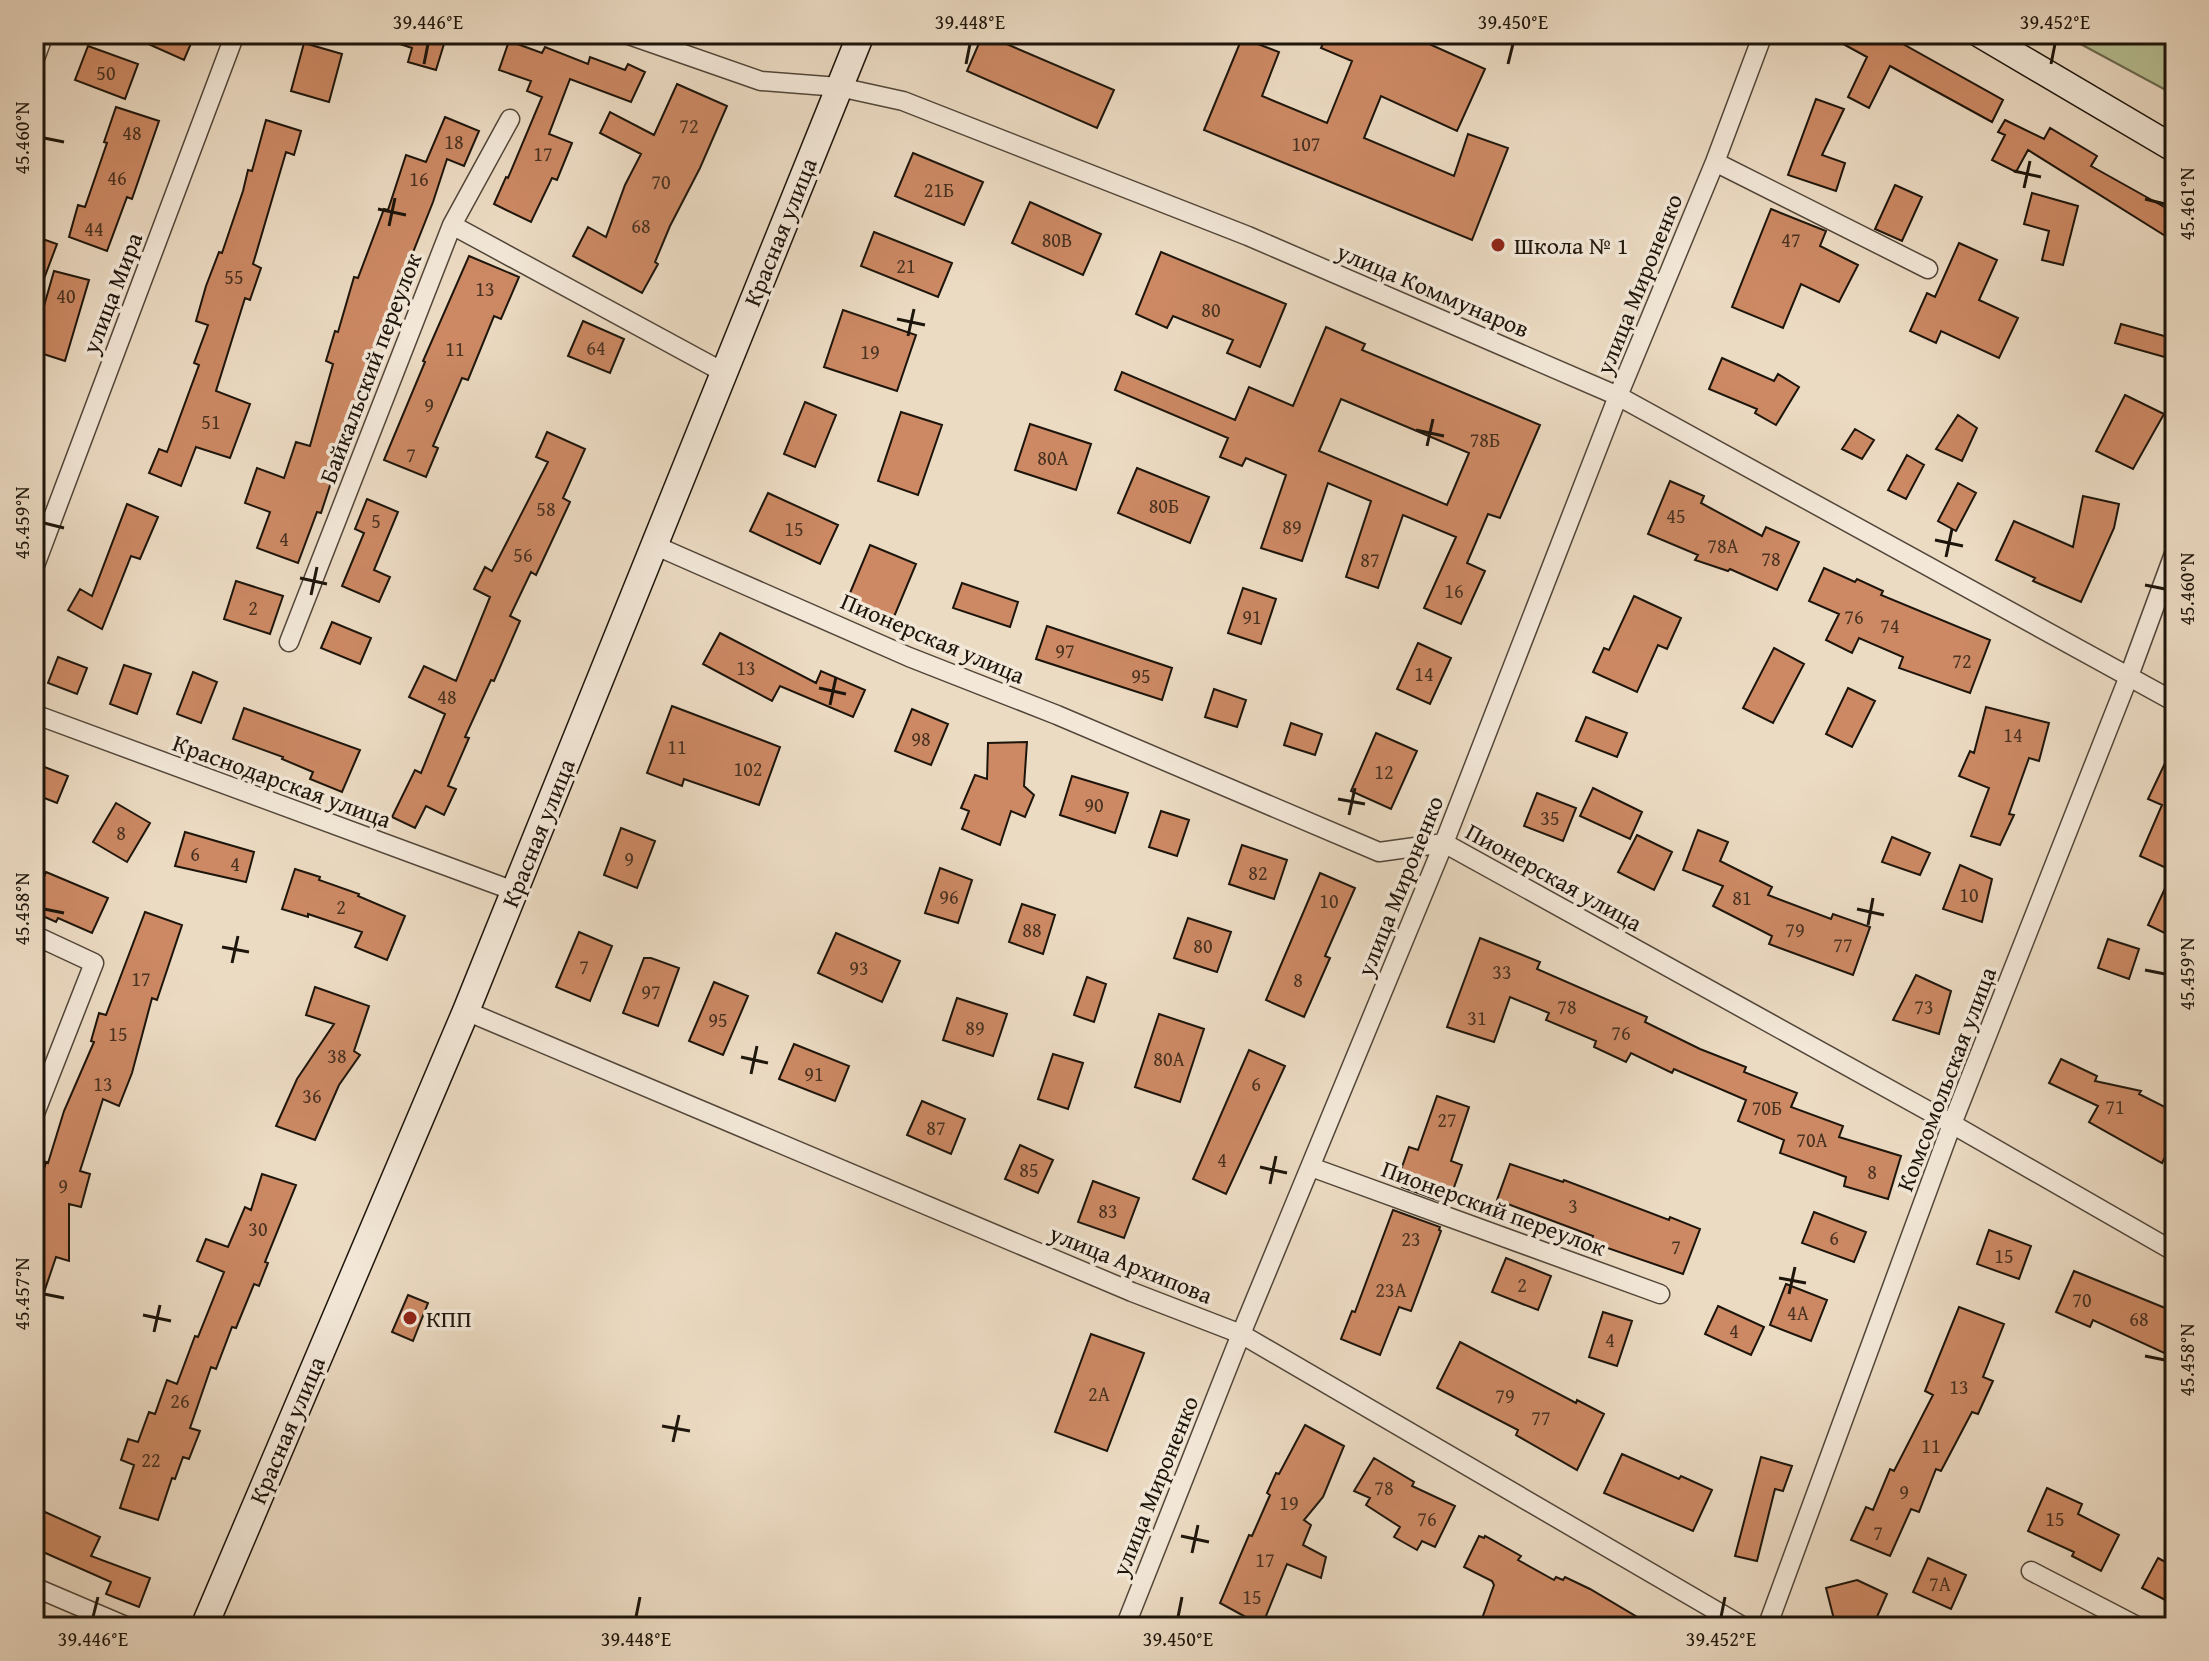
<svg xmlns="http://www.w3.org/2000/svg" width="2209" height="1661" font-family="'Gentium Book Plus',serif">
  <rect width="100%" height="100%" fill="#ecdbc3"/>
  <filter id="stains"><feTurbulence type="fractalNoise" baseFrequency=".0025" numOctaves="4"/><feColorMatrix values="0 0 0 0 .2 0 0 0 0 .09 0 0 0 0 .02 0 0 0 .5 -.17"/></filter>
  <radialGradient id="worn" r=".72"><stop offset=".6" stop-color="#630" stop-opacity="0"/><stop offset="1" stop-color="#630" stop-opacity=".3"/></radialGradient>
  <path fill="#b7c094" stroke="#6a6a50" stroke-width="2" d="M2062 34H2175V95Z"/>
  <path fill="#cc8964" stroke="#1d150b" stroke-width="2" fill-rule="evenodd" d="M126 34H195L184 60Z
    M380 34H447L436 70 408 62 412 48 379 37Z
    M983 34 1114 90 1097 128 967 71Z
    M1327 34H1407L1485 69 1457 131 1381 96 1364 138 1454 176 1468 134 1508 148 1472 240 1204 130 1242 38 1279 52 1262 96 1327 123 1352 61 1321 48Z
    M1825 34H1885L2003 100 1992 122 1890 66 1869 108 1848 97 1867 57Z
    M509 41 542 53 545 47 588 64 590 57 625 70 628 64 645 72 631 102 570 79 549 134 572 143 557 180 552 178 531 222 494 204 506 177 508 178 542 97 527 91 531 81 499 70Z
    M304 43 342 54 329 102 291 91Z
    M88 46 138 64 125 99 75 80Z
    M677 84 727 106 700 168 670 226 655 262 658 264 642 293 573 256 588 227 606 237 625 185 641 154 600 133 610 112 654 135Z
    M1816 99 1844 109 1822 155 1845 163 1836 191 1788 175Z
    M116 107 159 121 132 199 127 197 107 251 69 237 78 205 85 207 107 143 104 142Z
    M445 117 479 131 464 166 447 159 433 202 408 265 406 264 385 334 380 332 347 444 344 443 321 513 317 512 298 563 257 548 270 512 245 503 257 468 284 478 296 442 310 446 333 364 326 361 335 331 338 332 354 277 358 278 384 209 388 210 406 155 426 162Z
    M266 120 301 131 294 155 286 152 253 264 261 268 250 300 245 298 216 391 250 404 230 458 196 447 181 486 149 473 159 449 167 452 199 365 194 363 208 325 196 321 206 286 219 252 222 253 243 191 248 170 252 171Z
    M2005 120 2044 139 2050 128 2097 156 2091 166 2175 213V242L2028 150 2016 172 1992 160 2005 135 1998 132Z
    M913 153 983 182 964 225 895 196Z
    M1895 185 1922 197 1902 241 1875 229Z
    M2032 193 2078 206 2063 265 2042 260 2049 231 2024 224Z
    M1030 202 1101 234 1083 275 1012 243Z
    M1771 209 1826 231 1820 246 1858 265 1839 302 1801 284 1783 328 1732 307Z
    M874 232 952 263 938 297 861 266Z
    M34 236 57 244 36 300H34Z
    M1959 243 1997 260 1979 300 2018 318 1999 358 1941 331 1936 343 1910 331 1927 293 1935 297Z
    M1161 252 1286 304 1260 367 1227 353 1233 340 1173 316 1167 328 1136 314Z
    M469 256 519 277 501 319 494 316 468 380 462 378 433 446 438 448 426 477 384 460 425 362 423 361Z
    M54 271 89 280 65 361 34 351V330L37 319 40 320Z
    M843 310 916 335 897 391 824 367Z
    M583 321 624 339 610 373 568 356Z
    M2121 324 2175 339V360L2115 343Z
    M1326 327 1365 344 1362 350 1540 425 1500 518 1488 514 1467 563 1485 571 1461 624 1424 608 1456 537 1403 515 1378 588 1346 577 1371 501 1328 483 1302 561 1261 548 1286 475 1246 458 1242 466 1220 457 1228 438 1115 390 1122 372 1235 420 1249 387 1293 406ZM1341 399 1469 453 1447 505 1319 451Z
    M1722 358 1774 381 1778 374 1799 387 1776 425 1755 413 1757 409 1709 389Z
    M2125 395 2164 414 2133 469 2096 451Z
    M805 402 836 415 815 467 784 454Z
    M901 412 942 425 918 495 878 481Z
    M1958 415 1977 428 1962 461 1936 449Z
    M1030 424 1091 444 1076 490 1015 470Z
    M1855 429 1874 440 1862 459 1842 449Z
    M547 432 585 449 563 498 570 502 536 575 531 572 510 616 520 621 494 681 491 680 465 737 469 738 448 786 456 789 444 815 426 806 415 828 392 817 415 770 421 773 445 714 409 697 424 666 456 681 490 597 474 589 485 567 492 571 548 462 536 457Z
    M1907 455 1924 465 1906 499 1888 490Z
    M1137 468 1209 497 1190 543 1118 513Z
    M1670 481 1704 496 1701 503 1762 536 1766 527 1799 542 1777 590 1730 569 1728 571 1695 560 1698 555 1648 534Z
    M1958 483 1976 493 1956 531 1938 521Z
    M768 493 838 525 820 564 750 531Z
    M2083 496 2119 504 2114 528 2081 602 2033 581 2035 578 1996 560 2014 521 2073 547Z
    M367 499 398 512 374 570 390 577 379 602 342 586 364 533 355 529Z
    M127 504 158 517 140 559 131 556 102 629 68 610 80 589 92 596Z
    M870 545 916 564 891 624 845 605Z
    M1824 568 1855 582 1857 579 1883 591 1881 595 1990 640 1970 693 1899 668 1903 657 1859 638 1852 653 1826 640 1839 614 1809 601Z
    M236 581 283 596 270 634 224 619Z
    M962 583 1018 602 1010 627 953 608Z
    M1243 588 1276 599 1261 644 1228 633Z
    M1634 596 1681 618 1667 649 1658 645 1637 692 1593 672 1604 648 1609 650Z
    M332 622 371 638 360 664 321 648Z
    M1047 626 1172 668 1162 700 1036 659Z
    M720 633 816 683 821 671 865 690 853 717 780 686 772 701 703 664Z
    M1418 643 1451 658 1430 704 1397 689Z
    M1774 648 1804 664 1773 723 1743 708Z
    M58 657 87 668 77 694 48 683Z
    M124 665 151 674 137 714 110 704Z
    M193 672 217 682 201 723 177 714Z
    M1848 688 1875 701 1852 747 1826 734Z
    M1214 689 1246 700 1237 727 1205 717Z
    M672 706 780 747 759 805 684 779 682 786 647 773Z
    M1986 707 2049 723 2039 761 2029 758 2009 814 2014 815 2000 845 1971 836 1989 788 1959 776 1970 751 1974 753Z
    M244 708 360 750 342 792 310 779 313 772 282 759 283 757 233 739Z
    M912 709 948 724 931 765 895 751Z
    M1586 717 1627 733 1617 757 1576 741Z
    M1291 723 1322 734 1315 755 1284 745Z
    M1376 733 1417 751 1391 809 1351 791Z
    M1027 742 1024 786 1034 795 1025 817 1011 811 1000 845 962 829 969 811 961 808 975 775 987 779 988 743Z
    M2175 742V938L2148 925 2173 871 2140 856 2162 805 2148 799Z
    M34 763 68 776 57 803 34 794Z
    M1072 776 1128 793 1115 833 1060 815Z
    M1593 788 1642 812 1630 839 1580 816Z
    M1537 793 1576 808 1563 841 1524 826Z
    M116 803 150 823 127 862 93 842Z
    M1161 811 1189 820 1177 856 1149 847Z
    M621 828 655 841 637 888 604 875Z
    M1698 830 1728 842 1720 861 1772 887 1768 895 1831 919 1833 914 1870 927 1853 975 1769 944 1772 936 1713 906 1723 886 1683 870Z
    M185 832 254 852 246 882 175 866Z
    M1637 835 1672 852 1654 890 1618 872Z
    M1892 837 1930 853 1920 875 1882 862Z
    M1242 845 1287 860 1274 899 1229 884Z
    M1960 865 1992 879 1982 922 1943 909Z
    M940 868 972 880 958 923 925 913Z
    M295 869 320 877 319 880 359 894 358 896 405 916 387 960 355 947 362 932 308 914V917L282 909Z
    M46 872 108 898 92 933 58 918 56 922 34 912V899Z
    M1320 873 1355 888 1325 956 1330 958 1304 1017 1266 1000Z
    M1022 904 1055 915 1043 954 1009 942Z
    M145 912 182 925 157 1000 152 998 132 1073 119 1106 103 1099 80 1171 90 1174 81 1207 69 1204V1261L56 1257 37 1313 34 1312V1205L46 1162 48 1163 64 1111 94 1042 91 1041 99 1013 106 1015Z
    M1188 918 1231 932 1217 972 1174 958Z
    M579 932 612 946 590 1001 556 987Z
    M836 933 900 961 882 1002 818 973Z
    M1480 938 1540 962 1537 969 1647 1017 1645 1022 1700 1049 1746 1067 1744 1072 1797 1093 1791 1107 1843 1126 1839 1137 1901 1156 1888 1199 1844 1186 1846 1177 1780 1153 1784 1140 1738 1121 1746 1100 1674 1069 1672 1073 1631 1053 1626 1062 1594 1047 1596 1041 1546 1020 1549 1013 1510 997 1494 1042 1447 1027Z
    M2108 939 2139 949 2129 979 2098 968Z
    M644 958H651L679 968 658 1026 623 1013Z
    M1916 975 1951 991 1939 1034 1893 1020Z
    M1087 977 1106 984 1094 1022 1074 1015Z
    M714 982 748 996 723 1055 689 1041Z
    M315 987 369 1006 354 1051 360 1055 339 1085 315 1140 276 1126 297 1079 334 1024 306 1015Z
    M957 998 1007 1014 993 1056 943 1040Z
    M1159 1014 1204 1029 1180 1102 1135 1087Z
    M794 1044 849 1066 835 1101 779 1079Z
    M1249 1050 1285 1066 1226 1194 1193 1179Z
    M1053 1054 1083 1063 1068 1109 1038 1099Z
    M2061 1059 2097 1076 2095 1081 2141 1091 2139 1094 2175 1112V1137L2162 1163 2089 1122 2098 1106 2049 1083Z
    M1437 1096 1469 1107 1451 1161 1462 1165 1448 1204 1402 1187 1403 1183 1397 1181 1409 1147 1418 1150Z
    M922 1101 965 1119 951 1154 907 1135Z
    M1020 1145 1053 1160 1038 1193 1005 1179Z
    M1510 1164 1563 1182 1564 1180 1669 1220 1670 1217 1700 1229 1683 1274 1590 1242 1593 1236 1497 1200Z
    M262 1174 296 1185 265 1262 268 1263 259 1286 254 1284 236 1328 232 1327 216 1369 211 1367 190 1428 200 1431 189 1459 183 1457 175 1479 172 1478 158 1520 120 1508 134 1465 121 1460 128 1439 138 1442 149 1412 155 1414 167 1380 177 1384 195 1336 198 1337 224 1272 197 1261 206 1239 228 1247 245 1207 251 1210Z
    M1093 1181 1139 1198 1124 1238 1078 1222Z
    M1393 1210 1440 1227 1439 1230 1441 1231 1411 1311 1399 1307 1380 1355 1341 1339 1352 1311 1355 1312Z
    M1814 1212 1866 1232 1854 1262 1802 1243Z
    M1989 1230 2031 1246 2019 1279 1977 1264Z
    M1506 1258 1551 1276 1538 1310 1492 1292Z
    M2074 1271 2175 1312V1358L2093 1320 2090 1327 2056 1312Z
    M1786 1284 1827 1300 1811 1341 1770 1325Z
    M408 1295 428 1303 413 1341 392 1332Z
    M1718 1306 1764 1327 1751 1355 1705 1334Z
    M1959 1307 2004 1324 1983 1377 1993 1381 1978 1414 1972 1412 1941 1471 1936 1469 1919 1512 1911 1509 1890 1556 1851 1540 1866 1507 1873 1510 1890 1469 1894 1471 1933 1395 1925 1391Z
    M1603 1312 1632 1321 1617 1366 1589 1357Z
    M1091 1334 1144 1353 1107 1451 1055 1432Z
    M1460 1342 1576 1403 1577 1400 1604 1414 1577 1470 1516 1435 1518 1430 1437 1388Z
    M1305 1425 1344 1446 1323 1497 1304 1520 1311 1525 1303 1545 1326 1557 1321 1578 1287 1564 1264 1621 1254 1617 1253 1621 1220 1603 1249 1535 1252 1536 1270 1495 1267 1493 1276 1473 1279 1474Z
    M1622 1454 1679 1479 1681 1476 1712 1490 1693 1531 1604 1493Z
    M1761 1457 1792 1466 1783 1491 1775 1489 1757 1561 1735 1556Z
    M1374 1458 1414 1482 1412 1486 1455 1506 1435 1547 1422 1541 1417 1550 1394 1537 1400 1527 1366 1505 1370 1498 1354 1491Z
    M2047 1488 2082 1504 2078 1514 2119 1535 2101 1571 2072 1556 2074 1552 2028 1531Z
    M34 1507 100 1537 91 1556 150 1578 139 1607 106 1594 111 1582 34 1548Z
    M1479 1536 1484 1538 1485 1536 1521 1556 1518 1560 1554 1580 1556 1577 1563 1580 1565 1577 1590 1589 1654 1627H1538L1518 1619 1515 1627H1479L1494 1585 1492 1581 1464 1567Z
    M1928 1558 1966 1575 1951 1609 1913 1592Z
    M2158 1558 2175 1567V1605L2142 1588Z
    M1857 1580 1887 1594 1873 1626 1836 1627 1826 1588Z"/>
  <g fill="none" stroke-linecap="round" stroke-linejoin="round">
    <defs>
      <path id="minor" d="M626 34 761 81 839 87 903 101 1248 236 1618 396 2175 702
        M34 61 44 34
        M1715 162 1928 269
        M452 225 723 372
        M654 545 909 657 1057 715 1379 852 1444 843 1952 1124 2175 1252
        M34 568 235 34
        M289 642 452 225 510 119
        M34 714 514 891
        M34 935 94 963 34 1116
        M466 1011 1132 1292 1241 1334 1744 1627
        M1311 1167 1660 1294
        M2031 1571 2139 1627
        M34 1587 128 1627
        M1125 1627 1241 1334 1444 843 1618 396 1715 162 1763 34
        M1767 1627 1952 1124 2129 676 2175 551"/>
      <path id="secondary" d="M1980 34 2175 149
        M204 1627 466 1011 861 34"/>
    </defs>
    <use href="#minor" stroke="#514639" stroke-width="21"/>
    <use href="#secondary" stroke="#1d150b" stroke-width="29"/>
    <use href="#minor" stroke="#f3e8d8" stroke-width="18"/>
    <use href="#secondary" stroke="#f3e8d8" stroke-width="26"/>
  </g>
  <path fill="none" stroke="#1d150b" stroke-width="3" d="M424 64 428 44M966 64 970 44M1508 64 1513 44M2051 64 2055 44M44 138 64 142M2014 171 2041 177M2024 188 2030 161M2145 199 2165 204M378 209 406 215M389 226 395 198M897 319 925 325M908 336 914 309M1416 430 1444 436M1427 446 1433 419M44 523 64 528M1935 540 1963 546M1946 557 1952 529M300 578 327 584M2145 585 2165 589M311 595 317 567M819 688 846 694M830 705 836 677M1338 799 1365 804M1349 815 1355 788M44 909 64 913M1857 909 1884 915M1868 925 1873 898M222 947 249 952M232 963 238 936M2145 970 2165 974M741 1057 768 1063M751 1074 757 1046M1260 1167 1287 1173M1270 1184 1276 1156M1779 1278 1806 1283M44 1294 64 1298M1789 1294 1795 1267M143 1315 171 1321M154 1332 160 1305M2145 1356 2165 1360M662 1426 690 1431M673 1442 679 1415M1181 1536 1209 1542M1192 1553 1198 1525M93 1617 98 1597M636 1617 640 1597M1178 1617 1182 1597M1721 1617 1725 1597"/>
  <g fill="#8f2418" stroke="#f3e8d8" stroke-width="3">
    <circle cx="1498" cy="245" r="8"/>
    <circle cx="410" cy="1318" r="8"/>
  </g>
  <g text-anchor="middle" dominant-baseline="central" stroke-width="7" stroke-linejoin="round" paint-order="stroke">
    <g font-size="20" fill="#493221">
      <text x="106" y="72">50</text>
      <text x="689" y="125">72</text>
      <text x="132" y="132">48</text>
      <text x="454" y="141">18</text>
      <text x="1306" y="143">107</text>
      <text x="543" y="153">17</text>
      <text x="117" y="177">46</text>
      <text x="419" y="178">16</text>
      <text x="661" y="181">70</text>
      <text x="939" y="189">21Б</text>
      <text x="641" y="225">68</text>
      <text x="94" y="228">44</text>
      <text x="1057" y="239">80В</text>
      <text x="1791" y="239">47</text>
      <text x="906" y="265">21</text>
      <text x="234" y="276">55</text>
      <text x="485" y="288">13</text>
      <text x="66" y="295">40</text>
      <text x="1211" y="309">80</text>
      <text x="596" y="347">64</text>
      <text x="455" y="348">11</text>
      <text x="870" y="351">19</text>
      <text x="429" y="404">9</text>
      <text x="211" y="421">51</text>
      <text x="1485" y="439">78Б</text>
      <text x="411" y="454">7</text>
      <text x="1053" y="457">80А</text>
      <text x="1164" y="505">80Б</text>
      <text x="546" y="508">58</text>
      <text x="1676" y="515">45</text>
      <text x="376" y="520">5</text>
      <text x="1292" y="526">89</text>
      <text x="794" y="528">15</text>
      <text x="284" y="538">4</text>
      <text x="1723" y="545">78А</text>
      <text x="523" y="554">56</text>
      <text x="1771" y="558">78</text>
      <text x="1370" y="559">87</text>
      <text x="1454" y="590">16</text>
      <text x="253" y="607">2</text>
      <text x="1252" y="616">91</text>
      <text x="1854" y="616">76</text>
      <text x="1890" y="625">74</text>
      <text x="1065" y="650">97</text>
      <text x="1962" y="660">72</text>
      <text x="746" y="667">13</text>
      <text x="1424" y="673">14</text>
      <text x="1141" y="675">95</text>
      <text x="447" y="696">48</text>
      <text x="2013" y="734">14</text>
      <text x="921" y="738">98</text>
      <text x="677" y="746">11</text>
      <text x="748" y="768">102</text>
      <text x="1384" y="771">12</text>
      <text x="1094" y="804">90</text>
      <text x="1550" y="817">35</text>
      <text x="121" y="832">8</text>
      <text x="195" y="853">6</text>
      <text x="629" y="858">9</text>
      <text x="235" y="863">4</text>
      <text x="1258" y="872">82</text>
      <text x="1969" y="894">10</text>
      <text x="949" y="896">96</text>
      <text x="1742" y="897">81</text>
      <text x="1329" y="900">10</text>
      <text x="341" y="906">2</text>
      <text x="1032" y="929">88</text>
      <text x="1795" y="929">79</text>
      <text x="1843" y="944">77</text>
      <text x="1203" y="945">80</text>
      <text x="584" y="966">7</text>
      <text x="859" y="967">93</text>
      <text x="1502" y="971">33</text>
      <text x="141" y="978">17</text>
      <text x="1298" y="979">8</text>
      <text x="651" y="991">97</text>
      <text x="1567" y="1006">78</text>
      <text x="1924" y="1006">73</text>
      <text x="1477" y="1017">31</text>
      <text x="718" y="1019">95</text>
      <text x="975" y="1027">89</text>
      <text x="1621" y="1032">76</text>
      <text x="118" y="1033">15</text>
      <text x="337" y="1055">38</text>
      <text x="1169" y="1058">80А</text>
      <text x="814" y="1073">91</text>
      <text x="103" y="1083">13</text>
      <text x="1256" y="1083">6</text>
      <text x="312" y="1095">36</text>
      <text x="2115" y="1106">71</text>
      <text x="1767" y="1107">70Б</text>
      <text x="1447" y="1119">27</text>
      <text x="936" y="1127">87</text>
      <text x="1812" y="1139">70А</text>
      <text x="1222" y="1159">4</text>
      <text x="1029" y="1169">85</text>
      <text x="1872" y="1171">8</text>
      <text x="63" y="1185">9</text>
      <text x="1573" y="1205">3</text>
      <text x="1108" y="1210">83</text>
      <text x="258" y="1228">30</text>
      <text x="1834" y="1237">6</text>
      <text x="1411" y="1238">23</text>
      <text x="1676" y="1246">7</text>
      <text x="2004" y="1255">15</text>
      <text x="1522" y="1284">2</text>
      <text x="1391" y="1289">23А</text>
      <text x="2082" y="1299">70</text>
      <text x="1798" y="1312">4А</text>
      <text x="2139" y="1318">68</text>
      <text x="1734" y="1330">4</text>
      <text x="1610" y="1339">4</text>
      <text x="1959" y="1386">13</text>
      <text x="1099" y="1393">2А</text>
      <text x="1505" y="1395">79</text>
      <text x="180" y="1400">26</text>
      <text x="1541" y="1417">77</text>
      <text x="1931" y="1445">11</text>
      <text x="151" y="1459">22</text>
      <text x="1384" y="1487">78</text>
      <text x="1904" y="1491">9</text>
      <text x="1289" y="1502">19</text>
      <text x="1427" y="1518">76</text>
      <text x="2055" y="1518">15</text>
      <text x="1878" y="1532">7</text>
      <text x="1265" y="1559">17</text>
      <text x="1940" y="1583">7А</text>
      <text x="1252" y="1596">15</text>
    </g>
    <g font-size="24" fill="#1d150b" stroke="#f3e8d8">
      <text transform="translate(780 232) rotate(-68)">Красная улица</text>
      <text transform="translate(1639 284) rotate(-68)">улица Мироненко</text>
      <text transform="translate(1433 290) rotate(23)">улица Коммунаров</text>
      <text transform="translate(112 293) rotate(-69)">улица Мира</text>
      <text transform="translate(370 368) rotate(-69)">Байкальский переулок</text>
      <text transform="translate(933 638) rotate(23)">Пионерская улица</text>
      <text transform="translate(282 781) rotate(20)">Краснодарская улица</text>
      <text transform="translate(538 833) rotate(-68)">Красная улица</text>
      <text transform="translate(1554 877) rotate(29)">Пионерская улица</text>
      <text transform="translate(1400 886) rotate(-68)">улица Мироненко</text>
      <text transform="translate(1946 1079) rotate(-69)">Комсомольская улица</text>
      <text transform="translate(1494 1208) rotate(20)">Пионерский переулок</text>
      <text transform="translate(1131 1264) rotate(22)">улица Архипова</text>
      <text transform="translate(287 1430) rotate(-67)">Красная улица</text>
      <text transform="translate(1155 1486) rotate(-68)">улица Мироненко</text>
    </g>
    <g font-size="24" fill="#1d150b" stroke="#f3e8d8" text-anchor="start">
      <text x="1514" y="245">Школа № 1</text>
      <text x="426" y="1318">КПП</text>
    </g>
  </g>
  <rect width="2209" height="1661" fill="none" stroke="#ecdbc3" stroke-width="88"/>
  <rect x="44" y="44" width="2121" height="1573" fill="none" stroke="#1d150b" stroke-width="3"/>
  <g font-size="20" text-anchor="middle" fill="#1d150b">
    <text x="428" y="29">39.446°E</text>
    <text x="970" y="29">39.448°E</text>
    <text x="1513" y="29">39.450°E</text>
    <text x="2055" y="29">39.452°E</text>
    <text transform="translate(22 138) rotate(-90)" y="7">45.460°N</text>
    <text transform="translate(2187 204) rotate(-90)" y="7">45.461°N</text>
    <text transform="translate(22 523) rotate(-90)" y="7">45.459°N</text>
    <text transform="translate(2187 589) rotate(-90)" y="7">45.460°N</text>
    <text transform="translate(22 909) rotate(-90)" y="7">45.458°N</text>
    <text transform="translate(2187 974) rotate(-90)" y="7">45.459°N</text>
    <text transform="translate(22 1294) rotate(-90)" y="7">45.457°N</text>
    <text transform="translate(2187 1360) rotate(-90)" y="7">45.458°N</text>
    <text x="93" y="1646">39.446°E</text>
    <text x="636" y="1646">39.448°E</text>
    <text x="1178" y="1646">39.450°E</text>
    <text x="1721" y="1646">39.452°E</text>
  </g>
  <rect width="100%" height="100%" filter="url(#stains)"/>
  <rect width="100%" height="100%" fill="url(#worn)"/>
</svg>
